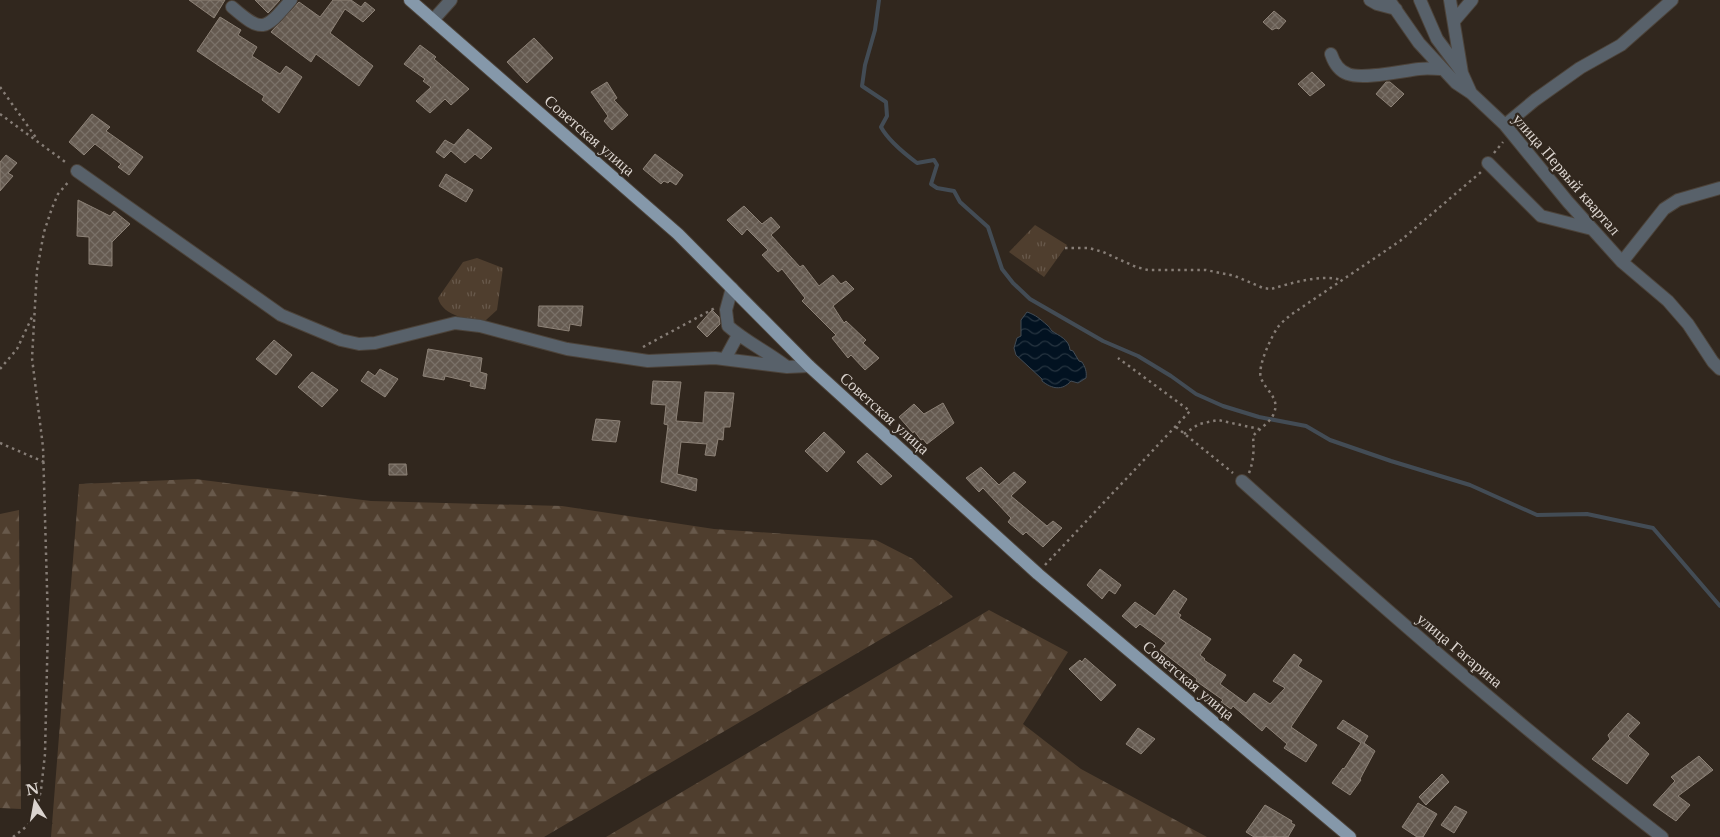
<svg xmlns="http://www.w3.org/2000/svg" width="1720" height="837" font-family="'Libre Baskerville',serif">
  <defs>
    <pattern id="grass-tufts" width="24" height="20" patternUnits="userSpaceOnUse" patternTransform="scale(1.25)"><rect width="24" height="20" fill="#4f3e2e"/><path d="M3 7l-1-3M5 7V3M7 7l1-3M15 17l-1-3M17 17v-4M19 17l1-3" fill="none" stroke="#68594b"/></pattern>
    <pattern id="forest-firs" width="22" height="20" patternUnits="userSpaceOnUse" patternTransform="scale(1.25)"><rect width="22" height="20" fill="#4f3e2e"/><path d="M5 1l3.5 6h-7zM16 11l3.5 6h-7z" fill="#68594b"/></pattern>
    <pattern id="water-waves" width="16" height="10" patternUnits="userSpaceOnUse" patternTransform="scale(1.25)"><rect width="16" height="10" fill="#021221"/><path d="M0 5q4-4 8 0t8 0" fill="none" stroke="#263440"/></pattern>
    <pattern id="building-cross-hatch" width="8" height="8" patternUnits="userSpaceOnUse" patternTransform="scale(1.25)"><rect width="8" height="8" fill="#655a50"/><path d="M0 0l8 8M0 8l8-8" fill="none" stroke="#7a7168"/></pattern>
  </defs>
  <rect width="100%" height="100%" fill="#31271e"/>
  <path fill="url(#grass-tufts)" d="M1035 225 1067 245 1044 277 1009 252Z
    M477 258 503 268 497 310 486 320C470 320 443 317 438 298L463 262Z"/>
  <path fill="url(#forest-firs)" d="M195 479 371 501 562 506 714 529 876 540 913 559 953 597 544 837H51L79 484Z
    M19 510 21 809 0 808V514Z
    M989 610 1068 652 1023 724 1081 769 1207 837H606Z"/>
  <path fill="url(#water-waves)" stroke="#434c55" d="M1027 312C1036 315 1040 319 1047 325 1049 326 1050 329 1052 331 1059 336 1069 339 1070 350L1073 351 1079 361 1082 362C1085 367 1087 371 1086 378L1078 383 1071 381C1062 391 1052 389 1042 381V379L1016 355 1014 348 1017 338 1021 336V320Z"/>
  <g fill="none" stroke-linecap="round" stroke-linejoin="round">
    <path stroke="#434c55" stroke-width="4" d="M879 0 875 30 865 65 862 86 886 102 887 116 881 127C888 140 905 154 917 163L934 160 937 165 931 184 937 188 954 191 960 202 988 227 1002 269 1013 283 1030 299 1103 341 1138 356 1171 376 1196 394 1223 406 1259 417 1306 426 1330 440 1391 461 1470 485 1537 515 1587 514 1653 528 1720 606"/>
  </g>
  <path fill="url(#building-cross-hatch)" stroke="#8d8277" d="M189 0H225L214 18Z
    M255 0H280L268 13Z
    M333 0H351L361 7 365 2 375 10 363 22 345 9 330 33 373 66 359 86 316 54 311 62 271 32 299 2 320 17Z
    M1274 11 1286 21 1279 29 1276 28 1272 30 1263 22Z
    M220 17 241 30 238 35 257 47 252 56 280 74 286 66 302 77 279 113 262 100 264 96 197 51Z
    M534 38 553 58 527 83 507 62Z
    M420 45 436 57 434 59 469 89 451 105 445 99 430 113 416 101 431 87 423 81 425 79 404 64Z
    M1312 72 1325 85 1310 96 1298 84Z
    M607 82 617 98 614 100 628 115 612 130 604 121 608 116 591 92Z
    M1386 82H1390L1404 94 1391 107 1376 94Z
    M92 114 110 127 106 131 143 157 129 175 118 167 121 164 95 144 84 155 69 142Z
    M468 129 492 148 481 159 475 154 465 163 451 151 444 158 436 152 445 140 454 145Z
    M655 154 683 175 676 185 670 181 668 183 664 181 661 184 643 169Z
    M6 155 17 163 8 173 13 176 0 191V162Z
    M446 174 473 190 466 202 439 186Z
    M78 200 110 216 114 211 130 224 112 242V266L89 264V237L77 236Z
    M744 206 762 224 771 217 780 227 771 235 800 267 803 265 819 286 833 275 841 284 846 281 854 289 833 306 844 323 846 321 866 340 863 343 879 358 865 370 851 355 848 358 832 338 836 335 802 301 805 298 782 269 778 272 762 255 768 250 747 229 742 235 727 220Z
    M539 306H583L581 326 570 324 569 331 538 326Z
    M712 310 719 317 720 324 707 337 697 327Z
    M274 340 292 355 276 375 256 359Z
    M428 349 482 358 480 372 487 374 485 389 470 386 471 382 445 376 444 380 423 376Z
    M380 369 398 379 385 397 361 381 368 371 375 376Z
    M312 372 338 390 322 407 298 387Z
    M653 381 681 382 676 421 703 423 705 392 734 393 730 427H724L723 440 718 439 715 456 705 455 707 444 681 442 677 474 697 479 696 491 661 482 668 425 664 424 666 405 651 404Z
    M943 403 954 423 927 444 923 439 921 440 914 431 913 433 899 417 914 404 924 414Z
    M596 419 620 421 616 442 592 440Z
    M824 432 845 452 827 472 805 451Z
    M867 453 892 476 881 485 857 462Z
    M389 464H406L407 475H389Z
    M981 467 999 485 1014 472 1026 482 1011 496 1047 526 1053 521 1062 528 1043 547 1026 532 1023 535 1008 522 1011 518 983 488 979 492 966 478Z
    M1100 569 1121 585 1115 594 1109 590 1102 599 1087 585Z
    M1174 590 1187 599 1178 613 1181 615 1179 618 1211 639 1200 655 1205 659 1204 660 1226 675 1220 684 1246 703 1254 693 1270 704 1285 688 1273 681 1294 654 1302 660 1298 666 1322 681 1291 727 1317 745 1306 762 1284 748 1287 744 1266 726 1262 731 1233 706 1231 709 1221 702 1223 700 1196 681 1197 679 1160 650 1166 643 1140 624 1136 628 1122 616 1135 602 1155 616Z
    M1085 658 1116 685 1101 701 1069 669 1080 660 1082 662Z
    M1628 713 1640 723 1628 736 1649 754 1627 784 1592 759 1610 739 1608 735Z
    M1343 720 1368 736 1364 743 1375 751 1360 779 1361 780 1350 795 1332 783 1343 768 1344 769 1361 743 1337 728Z
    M1138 728 1155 739 1141 754 1126 744Z
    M1699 756 1713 770 1678 796 1690 805 1676 821 1653 805 1675 781 1671 777Z
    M1442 774 1449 782 1426 805 1419 797Z
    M1418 803 1437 814 1423 837H1417L1402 827Z
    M1265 805 1292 821 1291 823 1295 825 1288 837H1254L1246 832Z
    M1455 806 1467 812 1454 833 1441 825Z"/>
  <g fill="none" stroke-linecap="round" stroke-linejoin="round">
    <defs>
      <path id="minor" d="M1370 0 1377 4 1396 9
        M1389 0 1419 43 1456 83 1471 93 1505 125 1568 202 1622 262 1668 301 1688 324 1713 362 1720 369
        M1420 0 1437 39 1461 71
        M1450 0 1462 73 1471 93
        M232 7C263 34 265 30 291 0
        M433 20 451 0
        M1454 21 1472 0
        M1331 54C1334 63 1339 71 1348 74 1363 80 1402 71 1419 69 1427 68 1435 69 1443 69
        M1505 125 1535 100 1580 68 1621 45 1672 0
        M1488 163 1541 216 1592 229
        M77 171 281 315 341 340 359 344 375 343 455 323 480 326 567 349 648 361 715 358 787 367 809 366
        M1622 262 1664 209 1678 200 1720 188
        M732 288 726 310 728 326C746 342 768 352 787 367
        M725 359 738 335
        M1242 481C1379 604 1517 725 1662 837"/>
      <path id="major" d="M410 0 678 234 809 366 1038 574 1350 837"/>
    </defs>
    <use href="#minor" stroke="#4c433a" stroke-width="14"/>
    <use href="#major" stroke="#4c433a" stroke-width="14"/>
    <path stroke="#867d76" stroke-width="2.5" stroke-dasharray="2.5 4" stroke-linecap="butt" d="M0 87 37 139
      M0 114 68 164
      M1494 153 1503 142
      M1065 248H1089L1103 252 1136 267 1148 270H1206L1235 276 1263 288 1271 289C1292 283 1320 274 1342 280
      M643 347 715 308
      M0 369 17 349 33 315
      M1176 427 1233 473
      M1184 434 1199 424 1218 420 1259 429
      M0 443 44 462
      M1249 473C1254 460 1254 449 1253 436 1259 429 1271 422 1274 413 1280 398 1266 391 1261 378 1257 367 1271 337 1278 327 1282 322 1287 318 1292 314L1400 241 1481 172
      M1045 565 1190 411 1118 358
      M13 837 27 826 35 816 41 790 45 754 48 623 43 447 32 358 37 270 44 232 52 208 58 194 70 180"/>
    <use href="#minor" stroke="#58616a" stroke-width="12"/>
    <use href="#major" stroke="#8598aa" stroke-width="12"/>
  </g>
  <g text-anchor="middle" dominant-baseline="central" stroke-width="4.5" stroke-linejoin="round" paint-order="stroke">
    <g font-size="16" fill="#dbd4cf" stroke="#31271e">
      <text transform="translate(590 135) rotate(41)">Советская улица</text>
      <text transform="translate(1567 174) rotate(49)">улица Первый квартал</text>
      <text transform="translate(885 413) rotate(42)">Советская улица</text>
      <text transform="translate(1460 650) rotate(40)">улица Гагарина</text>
      <text transform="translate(1189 680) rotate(40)">Советская улица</text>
    </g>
  </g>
  <g transform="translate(35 802) rotate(349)" stroke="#31271e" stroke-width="4" paint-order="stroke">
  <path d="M0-4L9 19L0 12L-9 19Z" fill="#dbd4cf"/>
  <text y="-8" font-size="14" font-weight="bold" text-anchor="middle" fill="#dbd4cf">N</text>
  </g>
</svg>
